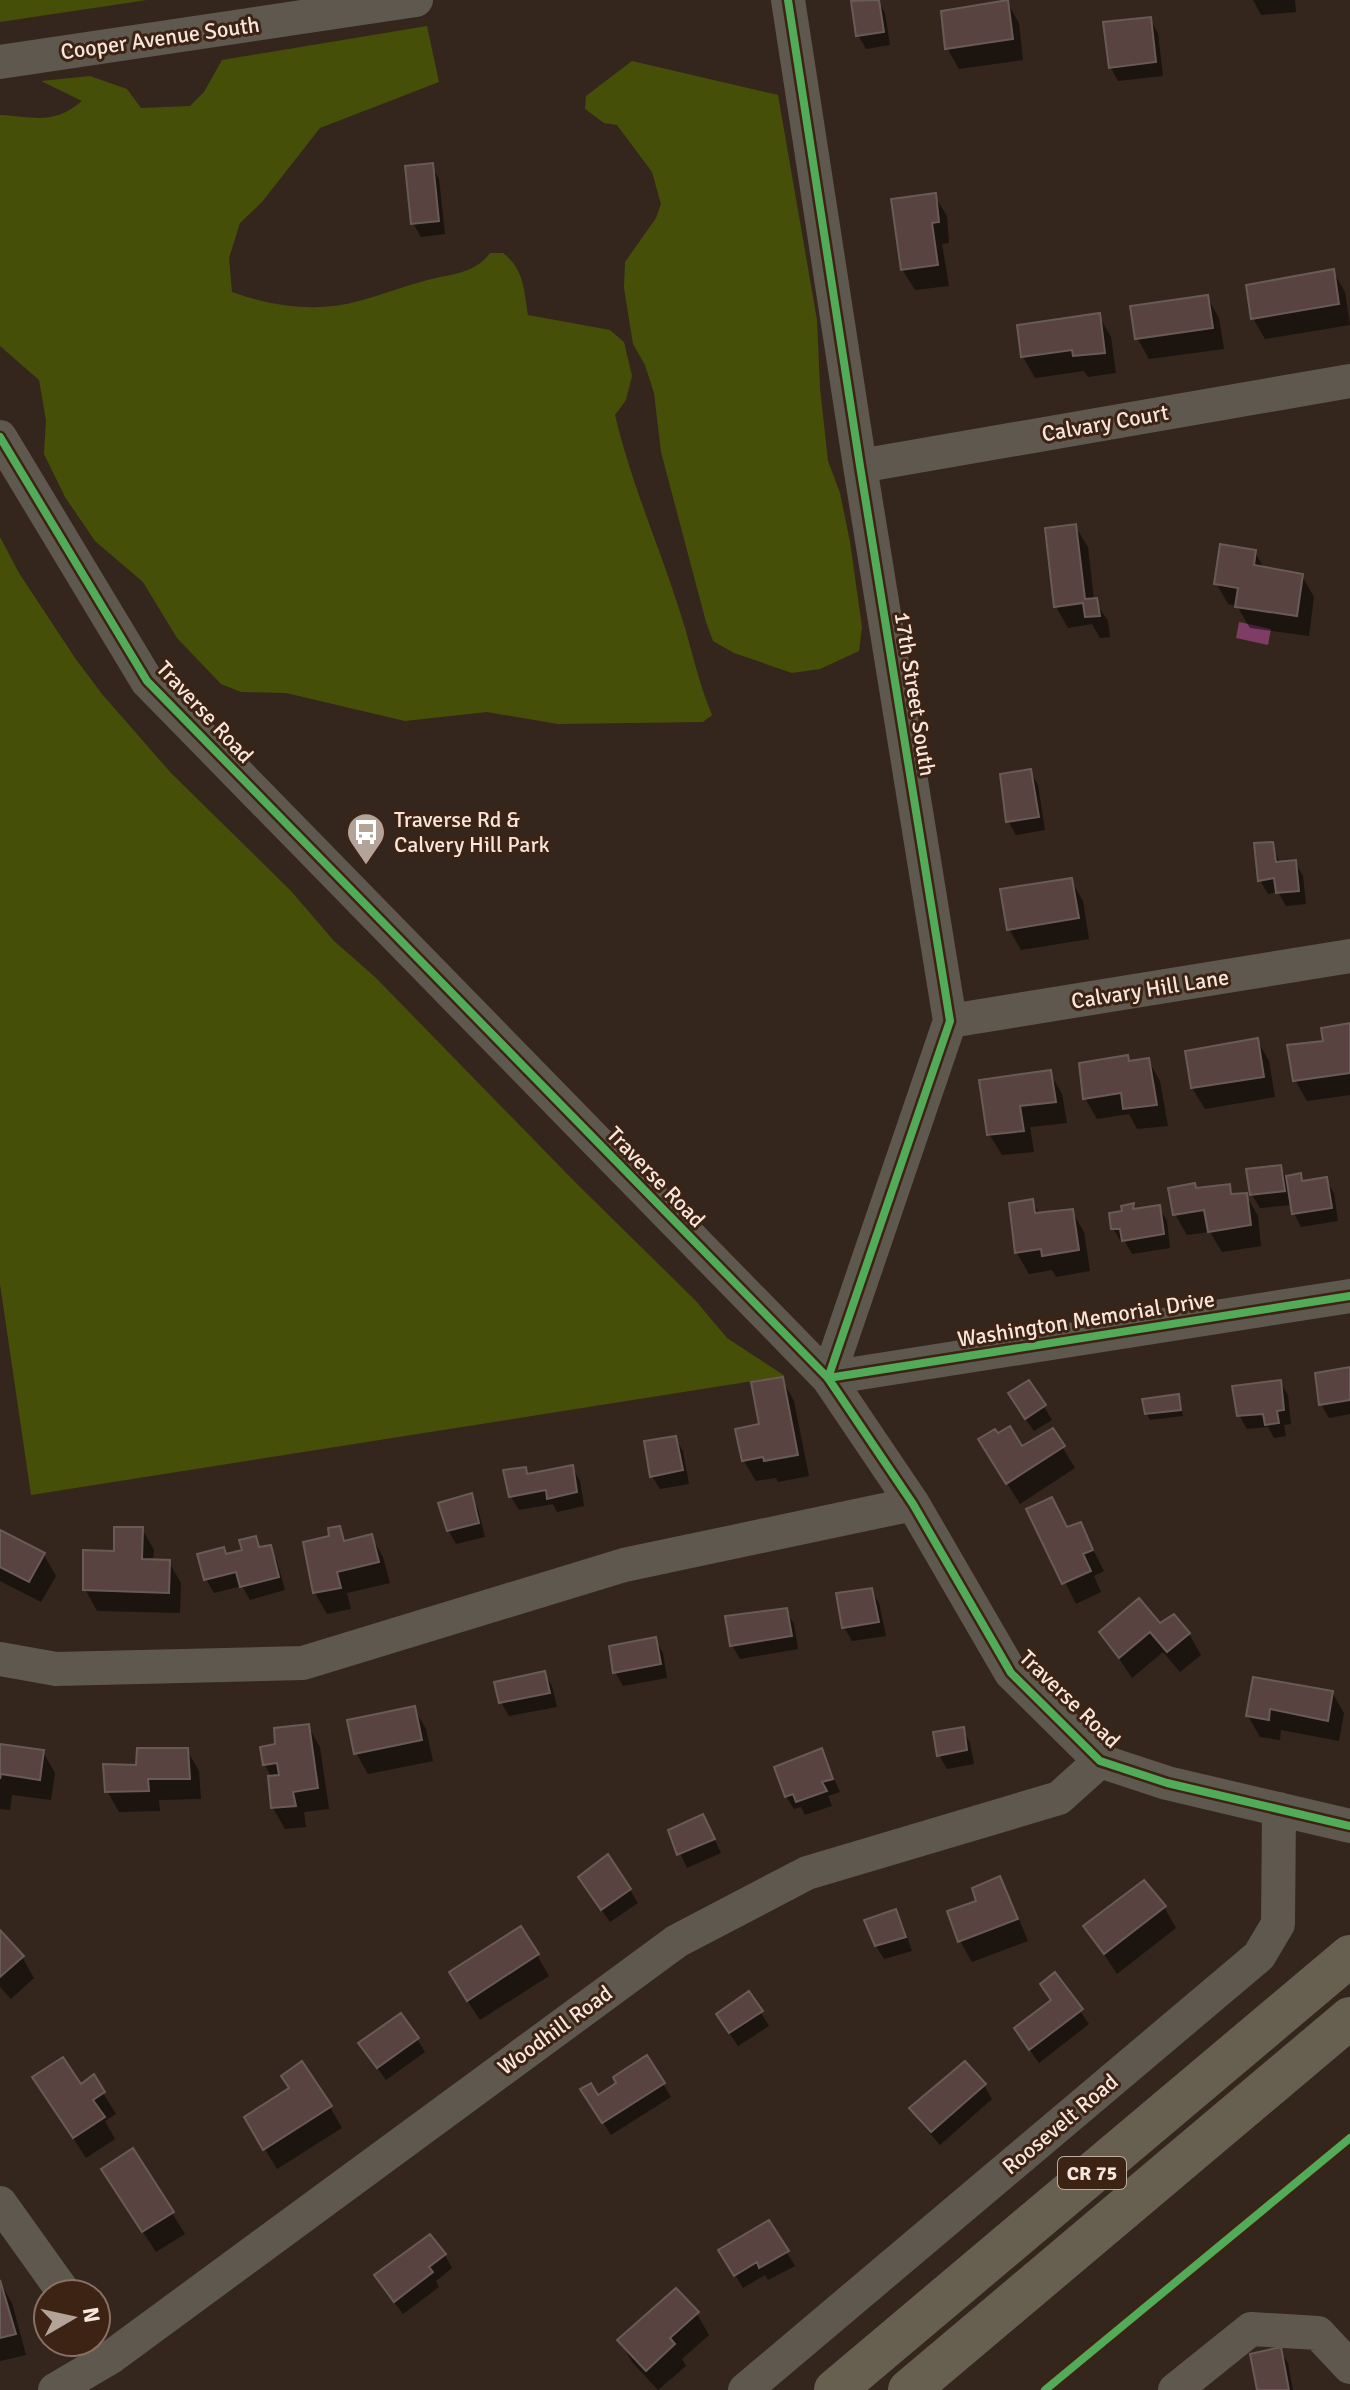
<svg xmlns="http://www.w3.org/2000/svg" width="1350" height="2390" font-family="Signika,sans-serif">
  <rect width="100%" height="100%" fill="#34261d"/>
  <path fill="#464f08" d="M0 0H147L0 22Z
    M427 26 439 82 320 128 262 202 240 223 229 258 232 292C271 306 317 313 359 301 381 295 402 287 424 281 448 274 474 275 490 253H503C524 269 524 290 528 315L610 330 624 342 632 376 626 400 615 415C631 483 660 548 681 615 692 649 698 682 712 715L703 722 558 724 487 712 405 721 286 693 241 692 221 684 177 638 143 582 95 541 65 497 44 454 46 420 39 380 0 346V115C35 117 54 125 82 101L41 81 90 76 127 89 141 108 190 106 204 92 222 60Z
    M632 61 778 95 817 320 820 388 828 461 840 493 850 542 862 627 859 651 820 669 792 673 734 653 713 641 706 622 661 452 654 393 645 365 633 344 624 288 625 262 656 218 661 204 652 172 617 125 604 123 585 109 586 96Z
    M0 537 19 573 75 658 102 694 171 773 291 891 334 941 375 977 575 1182 695 1300 727 1338 785 1376 31 1495 0 1284Z"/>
  <path fill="#7e3d65" d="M1239 622 1271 629 1268 645 1236 638Z"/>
  <path fill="#0007" d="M878 0 885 13 890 45 866 49 858 35 853 3Z
    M1295 0 1296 12 1261 15 1253 0Z
    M1007 2 1019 23 1023 60 959 69 947 48Z
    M1150 19 1158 33 1163 76 1118 81 1111 68Z
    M431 165 439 179 445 234 421 237 413 223Z
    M934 195 947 216 949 243 942 244 949 286 915 290 902 269Z
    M1333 271 1345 292 1350 325 1265 339 1253 318Z
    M1207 297 1219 318 1224 349 1149 359 1137 338Z
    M1099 316 1111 337 1116 373 1088 377 1084 371 1035 378 1023 357Z
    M1075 526 1088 547 1094 600 1108 621 1110 637 1100 638 1092 624 1068 628 1056 607 1047 529Z
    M1255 552 1264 569 1302 576 1314 597 1309 636 1250 628 1237 606 1228 604 1216 583Z
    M1030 771 1038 785 1045 830 1016 835 1008 821Z
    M1272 844 1280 863 1295 862 1303 876 1306 904 1286 906 1278 892 1268 894 1260 880Z
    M1071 880 1083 901 1089 939 1021 950 1009 929Z
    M1350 1025V1095L1307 1101 1295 1080 1325 1042Z
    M1257 1040 1269 1061 1275 1097 1205 1109 1192 1088Z
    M1127 1057 1130 1063 1148 1060 1160 1081 1168 1126 1137 1129 1129 1114 1097 1119 1085 1098Z
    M1050 1073 1062 1094 1067 1123 1030 1127 1034 1152 1002 1155 989 1134Z
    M1280 1167 1286 1178 1300 1175 1305 1183 1326 1180 1334 1193 1338 1221 1301 1227 1294 1213 1292 1205 1260 1208 1252 1195Z
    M1229 1186 1234 1196 1246 1195 1258 1216 1261 1246 1222 1252 1210 1232 1187 1235 1175 1214 1197 1190Z
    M1032 1201 1040 1215 1072 1211 1084 1232 1090 1271 1056 1277 1052 1270 1029 1274 1017 1253 1011 1204Z
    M1133 1206 1136 1211 1159 1207 1167 1221 1170 1248 1132 1254 1125 1242H1121L1113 1228Z
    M1350 1371V1414L1329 1418 1321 1404Z
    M782 1379 794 1401 809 1476 778 1482 776 1478 756 1481 743 1460Z
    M1029 1382 1052 1420 1034 1431 1018 1408Z
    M1280 1382 1288 1395 1291 1424 1284 1425 1286 1436 1274 1438 1268 1427 1247 1429 1239 1415Z
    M1178 1397 1183 1416 1150 1420 1147 1414Z
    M1052 1430 1075 1468 1020 1504 993 1461Z
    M675 1438 683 1451 689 1484 660 1489 652 1476Z
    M572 1467 580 1481 584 1506 557 1512 553 1504 519 1510 511 1497 506 1472 525 1469 529 1476Z
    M471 1495 478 1509 485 1537 456 1544 448 1530Z
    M1029 1510 1068 1529 1080 1524 1104 1571 1094 1576 1101 1592 1076 1604Z
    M339 1528 347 1543 371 1536 383 1557 390 1583 347 1593 351 1609 327 1614 315 1593 305 1544 332 1538Z
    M142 1529 154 1550 153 1561 169 1562 181 1583 180 1613 97 1611 85 1589 116 1553Z
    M0 1532 44 1555 56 1576 41 1602 0 1581Z
    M255 1539 261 1549 270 1548 277 1561 285 1590 250 1600 242 1586 214 1593 206 1579 227 1556 244 1551Z
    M871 1590 879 1603 886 1636 852 1641 844 1627Z
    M786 1611 794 1624 798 1649 740 1659 732 1645Z
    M1174 1617 1189 1634 1201 1655 1180 1672 1163 1652 1132 1678 1101 1632 1160 1626Z
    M655 1639 663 1653 667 1678 623 1686 615 1672Z
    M544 1673 552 1686 557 1707 509 1716 501 1702Z
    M1255 1679 1332 1692 1344 1713 1339 1741 1281 1730 1280 1740 1260 1737 1248 1716Z
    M414 1708 426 1729 433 1761 368 1774 356 1753Z
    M308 1726 320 1747 329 1809 304 1812 306 1827 285 1829 273 1808 272 1778 265 1765 278 1746Z
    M963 1729 970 1743 974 1764 947 1769 939 1755Z
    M0 1746 43 1752 55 1773 51 1800 12 1795 10 1810 0 1809Z
    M187 1750 199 1771 201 1799 159 1800 160 1811 119 1812 107 1791 138 1767Z
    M821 1750 840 1792 828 1796 832 1806 805 1815 801 1807 794 1809 786 1796Z
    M710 1830 721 1853 687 1868 670 1831Z
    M999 1879 1011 1900 1028 1941 972 1962 960 1941 979 1902Z
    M630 1890 638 1903 610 1922 588 1891Z
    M1164 1907 1176 1928 1117 1974 1086 1927Z
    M896 1911 903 1925 912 1951 884 1959 876 1946Z
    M0 1933 22 1957 34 1978 11 1999 0 1987Z
    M537 1955 549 1976 480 2020 463 1994Z
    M1055 1975 1089 2024 1039 2063 1024 2042 1052 2001Z
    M749 1994 769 2026 738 2046 726 2028Z
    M417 2039 425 2052 386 2080 369 2057Z
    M93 2077 116 2114 105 2121 115 2139 86 2158 47 2098 80 2087Z
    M663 2084 671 2097 611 2135 591 2103 597 2098Z
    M984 2085 992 2099 940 2145 920 2122 912 2108Z
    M330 2107 342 2128 277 2169 246 2118Z
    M133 2151 185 2234 156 2252 116 2191Z
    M769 2223 795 2266 768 2280 765 2275 743 2288 721 2251Z
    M445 2255 452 2268 436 2281 439 2287 403 2314 385 2290Z
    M0 2282 12 2303 26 2355 0 2361Z
    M697 2314 709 2335 682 2359 686 2366 658 2390 632 2362 620 2341Z
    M1280 2350 1288 2363 1293 2390H1259Z"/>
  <path fill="#594340" stroke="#685b57" stroke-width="2" d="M879 0 884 32 856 36 851 1Z
    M1008 0 1013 39 945 49 941 11Z
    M1151 17 1156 62 1109 68 1103 22Z
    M433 163 439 221 411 224 405 166Z
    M936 193 939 222 932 223 938 265 901 270 891 199Z
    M1334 269 1339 304 1251 319 1246 285Z
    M1208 295 1213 328 1135 339 1130 306Z
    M1100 313 1105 353 1073 356 1072 350 1021 357 1017 325Z
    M1076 524 1085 599 1097 598 1100 616 1085 617 1083 603 1054 607 1045 528Z
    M1220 544 1256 550 1254 565 1303 574 1297 616 1235 607 1238 588 1214 584Z
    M1031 769 1039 817 1006 822 1000 774Z
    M1273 842 1276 862 1296 860 1299 891 1276 893 1274 878 1258 881 1254 843Z
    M1072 878 1079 918 1007 930 1000 889Z
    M1350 1023V1073L1293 1081 1287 1045 1323 1041 1321 1028Z
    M1258 1038 1264 1077 1191 1088 1185 1051Z
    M1128 1055 1129 1061 1149 1058 1157 1105 1123 1109 1121 1093 1083 1099 1079 1063Z
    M1051 1070 1056 1102 1020 1106 1024 1131 987 1135 979 1080Z
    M1281 1165 1285 1191 1250 1195 1246 1169Z
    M1301 1173 1302 1181 1327 1177 1332 1208 1292 1214 1286 1176Z
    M1195 1183 1196 1188 1230 1184 1231 1194 1247 1193 1251 1225 1208 1232 1204 1210 1173 1215 1168 1188Z
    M1033 1199 1035 1213 1073 1209 1079 1250 1042 1256 1041 1249 1015 1253 1009 1203Z
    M1134 1203 1133 1209 1160 1205 1164 1234 1122 1241 1120 1229H1111L1109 1213 1122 1211 1121 1206Z
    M1350 1367V1400L1319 1405 1315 1373Z
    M783 1377 798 1455 764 1461 763 1457 742 1461 735 1429 759 1424 751 1382Z
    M1029 1380 1046 1405 1025 1419 1008 1393Z
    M1281 1380 1284 1410 1277 1411 1279 1423 1265 1425 1263 1414 1237 1416 1232 1386Z
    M1179 1394 1181 1410 1145 1414 1142 1399Z
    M1010 1426 1022 1446 1053 1428 1065 1446 1006 1484 978 1439 995 1429 998 1433Z
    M676 1436 683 1470 650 1477 644 1441Z
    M573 1465 577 1492 547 1499 546 1490 509 1497 503 1470 526 1467 527 1474Z
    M472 1493 479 1523 447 1531 438 1503Z
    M1052 1497 1067 1527 1081 1522 1093 1550 1083 1554 1091 1571 1062 1584 1026 1509Z
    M340 1526 344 1541 372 1534 379 1562 337 1572 341 1588 313 1593 303 1542 329 1536 328 1528Z
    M114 1527H143L142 1559 170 1560 169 1593 83 1590V1550L114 1551Z
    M0 1530 45 1553 29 1582 0 1567Z
    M256 1536 259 1547 271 1545 279 1577 240 1587 236 1572 204 1580 197 1554 224 1547 226 1554 242 1550 239 1540Z
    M872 1588 879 1622 842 1628 836 1593Z
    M1139 1598 1160 1623 1174 1614 1190 1633 1167 1652 1150 1632 1119 1658 1099 1632Z
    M787 1608 792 1636 730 1646 725 1616Z
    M656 1637 661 1664 613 1673 609 1646Z
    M545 1671 550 1693 499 1703 494 1682Z
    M1253 1677 1333 1691 1328 1721 1270 1709 1269 1720 1246 1716Z
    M415 1706 422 1740 354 1754 347 1720Z
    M309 1724 318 1788 293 1792 296 1806 271 1808 268 1776 279 1775 277 1763 263 1765 260 1747 275 1744 274 1728Z
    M964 1727 967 1750 937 1756 933 1732Z
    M0 1744 44 1750 40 1780 1 1774 0 1779Z
    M137 1748H188L190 1779H148L149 1791 105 1792 103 1764 136 1765Z
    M822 1748 833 1779 822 1782 827 1791 796 1802 793 1794 785 1797 774 1767Z
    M703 1814 715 1839 677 1855 668 1830Z
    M608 1854 631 1889 601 1910 578 1877Z
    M1000 1876 1018 1919 958 1942 947 1911 976 1901 972 1888Z
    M1144 1880 1166 1906 1104 1954 1083 1926Z
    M896 1909 906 1937 875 1946 864 1920Z
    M521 1926 539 1954 467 2001 449 1972Z
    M0 1930 24 1956 0 1977Z
    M1055 1972 1083 2009 1029 2050 1014 2028 1051 2000 1040 1984Z
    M749 1991 763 2011 729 2033 716 2014Z
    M401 2013 419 2038 377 2068 358 2043Z
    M647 2055 665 2083 602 2123 580 2089 591 2083 598 2095 616 2083 613 2077Z
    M63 2057 81 2084 94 2074 105 2092 93 2100 105 2117 73 2138 32 2077Z
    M302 2061 332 2106 263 2150 244 2117 289 2088 281 2076Z
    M965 2061 986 2084 931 2132 909 2108Z
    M133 2148 174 2212 142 2232 101 2169Z
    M769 2220 789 2251 759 2268 757 2262 734 2276 718 2250Z
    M430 2234 446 2254 429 2267 433 2272 394 2302 374 2275Z
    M0 2280 16 2334 0 2338Z
    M676 2288 699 2312 670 2338 675 2344 646 2371 617 2340Z
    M1281 2347 1289 2390H1257L1250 2354Z"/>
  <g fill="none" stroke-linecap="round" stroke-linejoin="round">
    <path stroke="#5f584e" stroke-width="34" d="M788 0 860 466 950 1021 828 1378 1350 1296
      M0 62 416 0
      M0 437 147 681 828 1378 913 1504 1011 1673 1100 1761 1167 1783 1350 1826
      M860 466 1350 381
      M950 1021 1350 956
      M0 1659 56 1669 303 1663 624 1565 913 1504
      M0 2203 65 2294
      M55 2390 111 2357 677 1941 807 1873 1059 1798 1100 1761
      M745 2390 1259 1956 1278 1924 1279 1809
      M1175 2390 1251 2329 1318 2333 1350 2367"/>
    <path stroke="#675f50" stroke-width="42" d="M835 2390 1350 1956
      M909 2390 1350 2018"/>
    <defs>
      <path id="cycleway" d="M788 0 860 466 950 1021 828 1378 1350 1296
        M0 437 147 681 828 1378 913 1504 1011 1673 1100 1761 1167 1783 1350 1826
        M1045 2390 1350 2138"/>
    </defs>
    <use href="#cycleway" stroke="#3d2314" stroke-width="13"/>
    <use href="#cycleway" stroke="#51ab58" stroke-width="8"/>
  </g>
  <defs>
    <symbol id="bus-pin" viewBox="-11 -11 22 30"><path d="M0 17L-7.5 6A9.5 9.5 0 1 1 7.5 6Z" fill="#b3a399" stroke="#3d2314"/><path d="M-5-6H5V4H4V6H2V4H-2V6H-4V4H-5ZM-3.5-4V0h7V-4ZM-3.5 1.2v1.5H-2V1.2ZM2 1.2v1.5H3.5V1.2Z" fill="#fff"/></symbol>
  </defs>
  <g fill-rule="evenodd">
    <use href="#bus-pin" x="344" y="810" width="44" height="60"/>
  </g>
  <g text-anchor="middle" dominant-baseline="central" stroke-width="6" stroke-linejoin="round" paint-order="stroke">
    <rect fill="#3d2314" stroke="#bfaca0" stroke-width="2" x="1058" y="2157" width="68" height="32" rx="6"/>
    <g font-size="20" font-weight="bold" fill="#f7e6dc">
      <text x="1092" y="2173">CR 75</text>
    </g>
    <g font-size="22" fill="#f7e6dc" stroke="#3d2314">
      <text transform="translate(160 38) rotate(-8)">Cooper Avenue South</text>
      <text transform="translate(1105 423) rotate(-10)">Calvary Court</text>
      <text transform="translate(915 694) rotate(81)">17th Street South</text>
      <text transform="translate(205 712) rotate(47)">Traverse Road</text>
      <text transform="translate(1150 989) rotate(-9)">Calvary Hill Lane</text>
      <text transform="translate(656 1177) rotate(46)">Traverse Road</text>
      <text transform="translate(1086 1319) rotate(-9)">Washington Memorial Drive</text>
      <text transform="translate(1070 1699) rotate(44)">Traverse Road</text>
      <text transform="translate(555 2030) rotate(-36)">Woodhill Road</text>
      <text transform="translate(1060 2124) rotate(-40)">Roosevelt Road</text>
    </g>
    <g font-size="22" fill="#f7e6dc" stroke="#3d2314" text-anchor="start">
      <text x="394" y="819">Traverse Rd &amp;<tspan x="394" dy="25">Calvery Hill Park</tspan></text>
    </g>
  </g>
  <g transform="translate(72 2318) rotate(81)"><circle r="38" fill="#3d2314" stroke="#877164" stroke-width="2"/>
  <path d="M0-6L14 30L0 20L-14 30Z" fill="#b3a399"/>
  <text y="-12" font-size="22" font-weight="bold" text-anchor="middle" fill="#f7e6dc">N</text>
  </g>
</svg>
